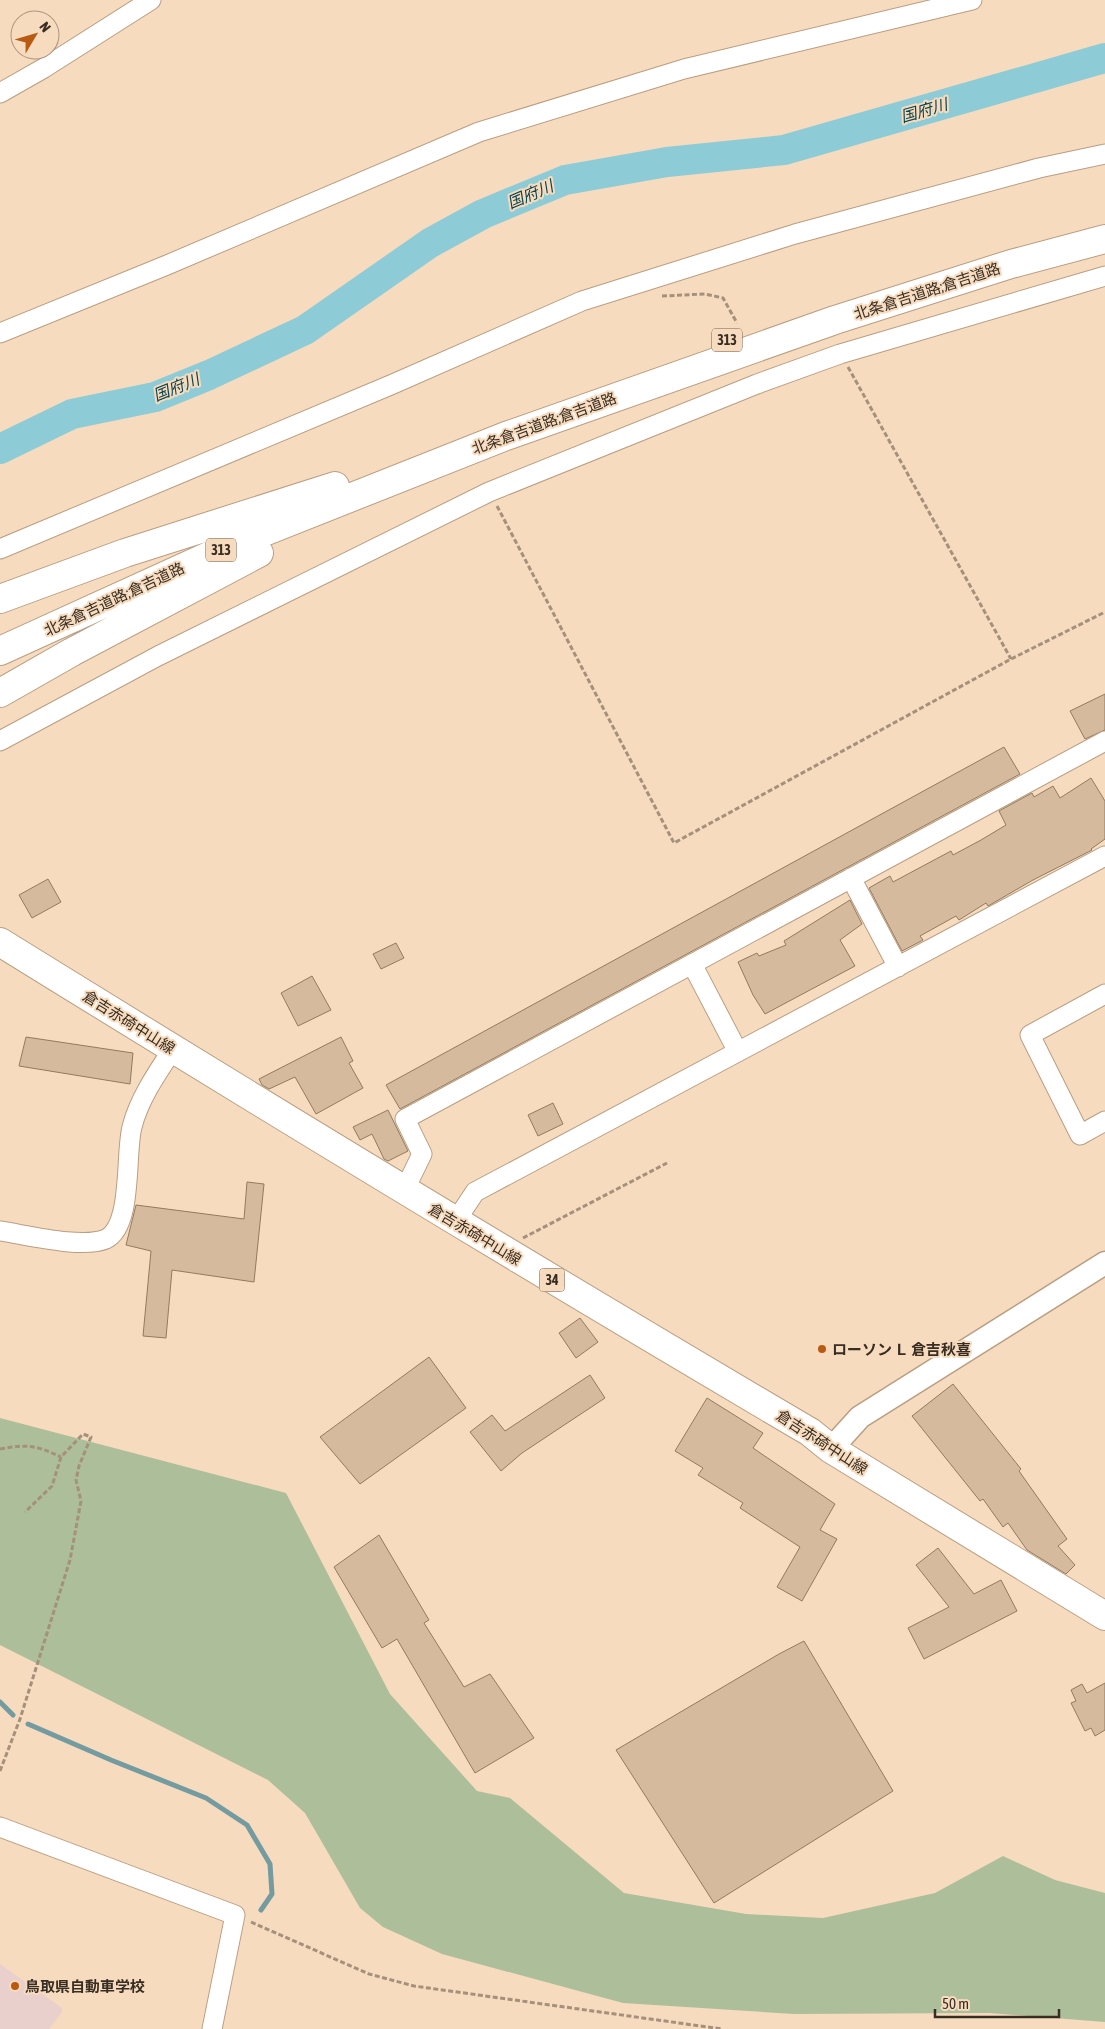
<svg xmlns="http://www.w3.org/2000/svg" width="1105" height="2029" font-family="'Asap Condensed','Noto Sans JP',sans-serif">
  <rect width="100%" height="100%" fill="#f7dbbe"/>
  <path fill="#ead0cd" d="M0 1964 62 2008V2012L49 2029H0Z"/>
  <path fill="#acbf9a" d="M0 1418 286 1493 390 1694 477 1791 510 1798 624 1893 746 1914 823 1918 935 1893 1003 1856 1055 1880 1105 1893V2022L989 2013 794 2014 623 2003 442 1954 383 1927 360 1908 305 1813 268 1780 0 1645Z"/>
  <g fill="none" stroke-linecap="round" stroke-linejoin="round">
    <path stroke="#749ca0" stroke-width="5" d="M0 1702 13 1715
      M28 1724 111 1760 206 1798 247 1825 270 1864 272 1894 261 1910"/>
    <path stroke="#8dccd6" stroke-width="30" d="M0 449 72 414 155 397 209 375 305 330 430 243 483 214 565 180 667 162 784 150 1105 58"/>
  </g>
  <path fill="#d5ba9e" stroke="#937a5f" d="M1105 694V730L1085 739 1070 711Z
    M1004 747 1020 774 400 1109 386 1085Z
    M1091 778 1105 801V839L1091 849 1092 850 1033 880 988 906 986 903 959 920 956 916 920 936 923 940 902 951 869 888 890 876 893 882 951 851 953 855 981 840 1006 825 999 811 1032 793 1034 797 1053 786 1060 798Z
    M48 879 61 902 32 918 19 895Z
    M850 900 862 924 840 940 855 966 765 1014 753 995 738 962 757 953 759 956 786 945 784 941Z
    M396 943 404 958 381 969 373 954Z
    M312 976 331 1010 298 1026 281 993Z
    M26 1037 133 1053 130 1084 19 1066Z
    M341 1037 353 1061 349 1063 363 1088 316 1114 295 1077 269 1089 262 1085 259 1079Z
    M553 1103 563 1124 538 1136 528 1115Z
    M388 1110 408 1151 388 1161 384 1159 372 1134 360 1140 353 1127Z
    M247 1182 264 1184 254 1282 172 1270 166 1338 143 1336 151 1251 126 1245 136 1205 244 1219Z
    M580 1318 598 1342 576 1358 559 1333Z
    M429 1357 466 1408 360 1484 320 1437Z
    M590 1375 605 1398 522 1453 501 1471 470 1432 492 1415 505 1431Z
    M953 1384 1021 1469 1019 1471 1067 1539 1058 1546 1075 1565 1066 1574 1027 1550 1008 1523 1003 1527 983 1499 980 1501 912 1416Z
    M707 1398 763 1433 753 1448 835 1504 820 1530 837 1539 802 1601 777 1587 800 1547 740 1508 743 1503 698 1475 703 1468 675 1451Z
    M379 1535 429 1620 424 1623 464 1687 490 1674 534 1738 475 1773 397 1639 382 1648 334 1567Z
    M938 1548 974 1594 1001 1580 1017 1611 924 1659 908 1628 949 1607 916 1565Z
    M804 1641 893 1791 714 1903 616 1750 779 1654Z
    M1105 1683V1730L1095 1736 1091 1728 1085 1731 1071 1703 1076 1701 1071 1690 1082 1684 1087 1693Z"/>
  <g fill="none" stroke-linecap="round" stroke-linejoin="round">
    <defs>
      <path id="minor" d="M0 93 44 68 151 0
        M0 333 167 265 479 132 684 69 972 0
        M0 549 393 384 582 301 795 234 1039 168 1105 154
        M0 741 158 656 489 492 757 384 840 354 1105 276
        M851 878 898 967
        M692 964 738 1052
        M1105 994 1030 1035 1080 1135 1105 1121
        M404 1191 422 1154 405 1119 1105 741
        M455 1222 475 1192 1105 856
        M0 1231C27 1235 82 1249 106 1239 133 1226 125 1153 132 1127 139 1099 157 1073 173 1049
        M0 1827 235 1915 212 2029"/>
      <path id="tertiary" d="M831 1449 860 1417 1105 1263"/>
      <path id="primary" d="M0 942C268 1108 538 1272 810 1432L831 1449 1105 1616"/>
      <path id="motorway" d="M0 599 125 553 335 486
        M0 651 246 539 506 436 835 320 1011 264 1105 239
        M0 693 72 652 259 553"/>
    </defs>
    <use href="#minor" stroke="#b89e82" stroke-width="21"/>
    <use href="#tertiary" stroke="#b89e82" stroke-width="25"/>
    <use href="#primary" stroke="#b89e82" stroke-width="30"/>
    <use href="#motorway" stroke="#b89e82" stroke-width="30"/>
    <path stroke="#a5907b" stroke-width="3" stroke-dasharray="5 2.5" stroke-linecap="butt" d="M662 296 705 294 723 298 737 323
      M848 367 1011 659
      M497 506 674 843 1011 659 1105 612
      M523 1238 667 1163
      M0 1449C28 1444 35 1445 61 1457
      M0 1771 20 1719 70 1560 81 1501 76 1480 79 1466 91 1437 83 1434 61 1457 52 1486 25 1512
      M251 1922 369 1974 414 1986 722 2029"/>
    <use href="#minor" stroke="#fff" stroke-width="19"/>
    <use href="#tertiary" stroke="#fff" stroke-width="22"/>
    <use href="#primary" stroke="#fff" stroke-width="28"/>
    <use href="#motorway" stroke="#fff" stroke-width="28"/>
  </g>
  <g fill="#b95a12" stroke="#f7dbbe" stroke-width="2">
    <circle cx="822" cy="1349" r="5"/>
    <circle cx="15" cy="1986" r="5"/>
  </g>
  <g text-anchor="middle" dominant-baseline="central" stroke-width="4" stroke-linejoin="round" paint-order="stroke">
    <g fill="#f7dbbe" stroke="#716151" stroke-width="1">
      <rect x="712" y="328.5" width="30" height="23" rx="4"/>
      <rect x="206" y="538.5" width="30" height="23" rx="4"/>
      <rect x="539.5" y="1268.5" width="25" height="23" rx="4"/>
    </g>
    <g font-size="14" font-weight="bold" fill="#382d22">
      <text x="727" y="340">313</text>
      <text x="221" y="550">313</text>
      <text x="552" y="1280">34</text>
    </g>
    <g font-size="15" fill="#382d22" stroke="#f7dbbe">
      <text transform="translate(927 291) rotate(-18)">北条倉吉道路;倉吉道路</text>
      <text transform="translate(544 423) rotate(-20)">北条倉吉道路;倉吉道路</text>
      <text transform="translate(114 599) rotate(-25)">北条倉吉道路;倉吉道路</text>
      <text transform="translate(129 1022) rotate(32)">倉吉赤碕中山線</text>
      <text transform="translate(475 1234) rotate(31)">倉吉赤碕中山線</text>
      <text transform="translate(822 1442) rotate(33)">倉吉赤碕中山線</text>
    </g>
    <g font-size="15" font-weight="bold" fill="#382d22" stroke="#f7dbbe" text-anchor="start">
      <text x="832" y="1349">ローソン Ｌ 倉吉秋喜</text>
      <text x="25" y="1986">鳥取県自動車学校</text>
    </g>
    <g font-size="16" font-style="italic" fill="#0b454d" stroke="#f7dbbe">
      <text transform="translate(924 110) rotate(-16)">国府川</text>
      <text transform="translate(530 194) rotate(-23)">国府川</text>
      <text transform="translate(176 387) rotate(-22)">国府川</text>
    </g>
  </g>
  <g transform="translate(35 35) rotate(52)"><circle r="24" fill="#f7dbbe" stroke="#ab9580"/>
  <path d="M0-4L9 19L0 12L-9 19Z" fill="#b95a12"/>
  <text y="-8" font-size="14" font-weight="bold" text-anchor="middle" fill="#382d22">N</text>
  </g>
  <path d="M935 2009v8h124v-8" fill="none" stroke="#382d22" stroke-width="2.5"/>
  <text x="942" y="2009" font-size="15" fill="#382d22" stroke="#f7dbbe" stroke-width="4" paint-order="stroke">50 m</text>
</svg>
